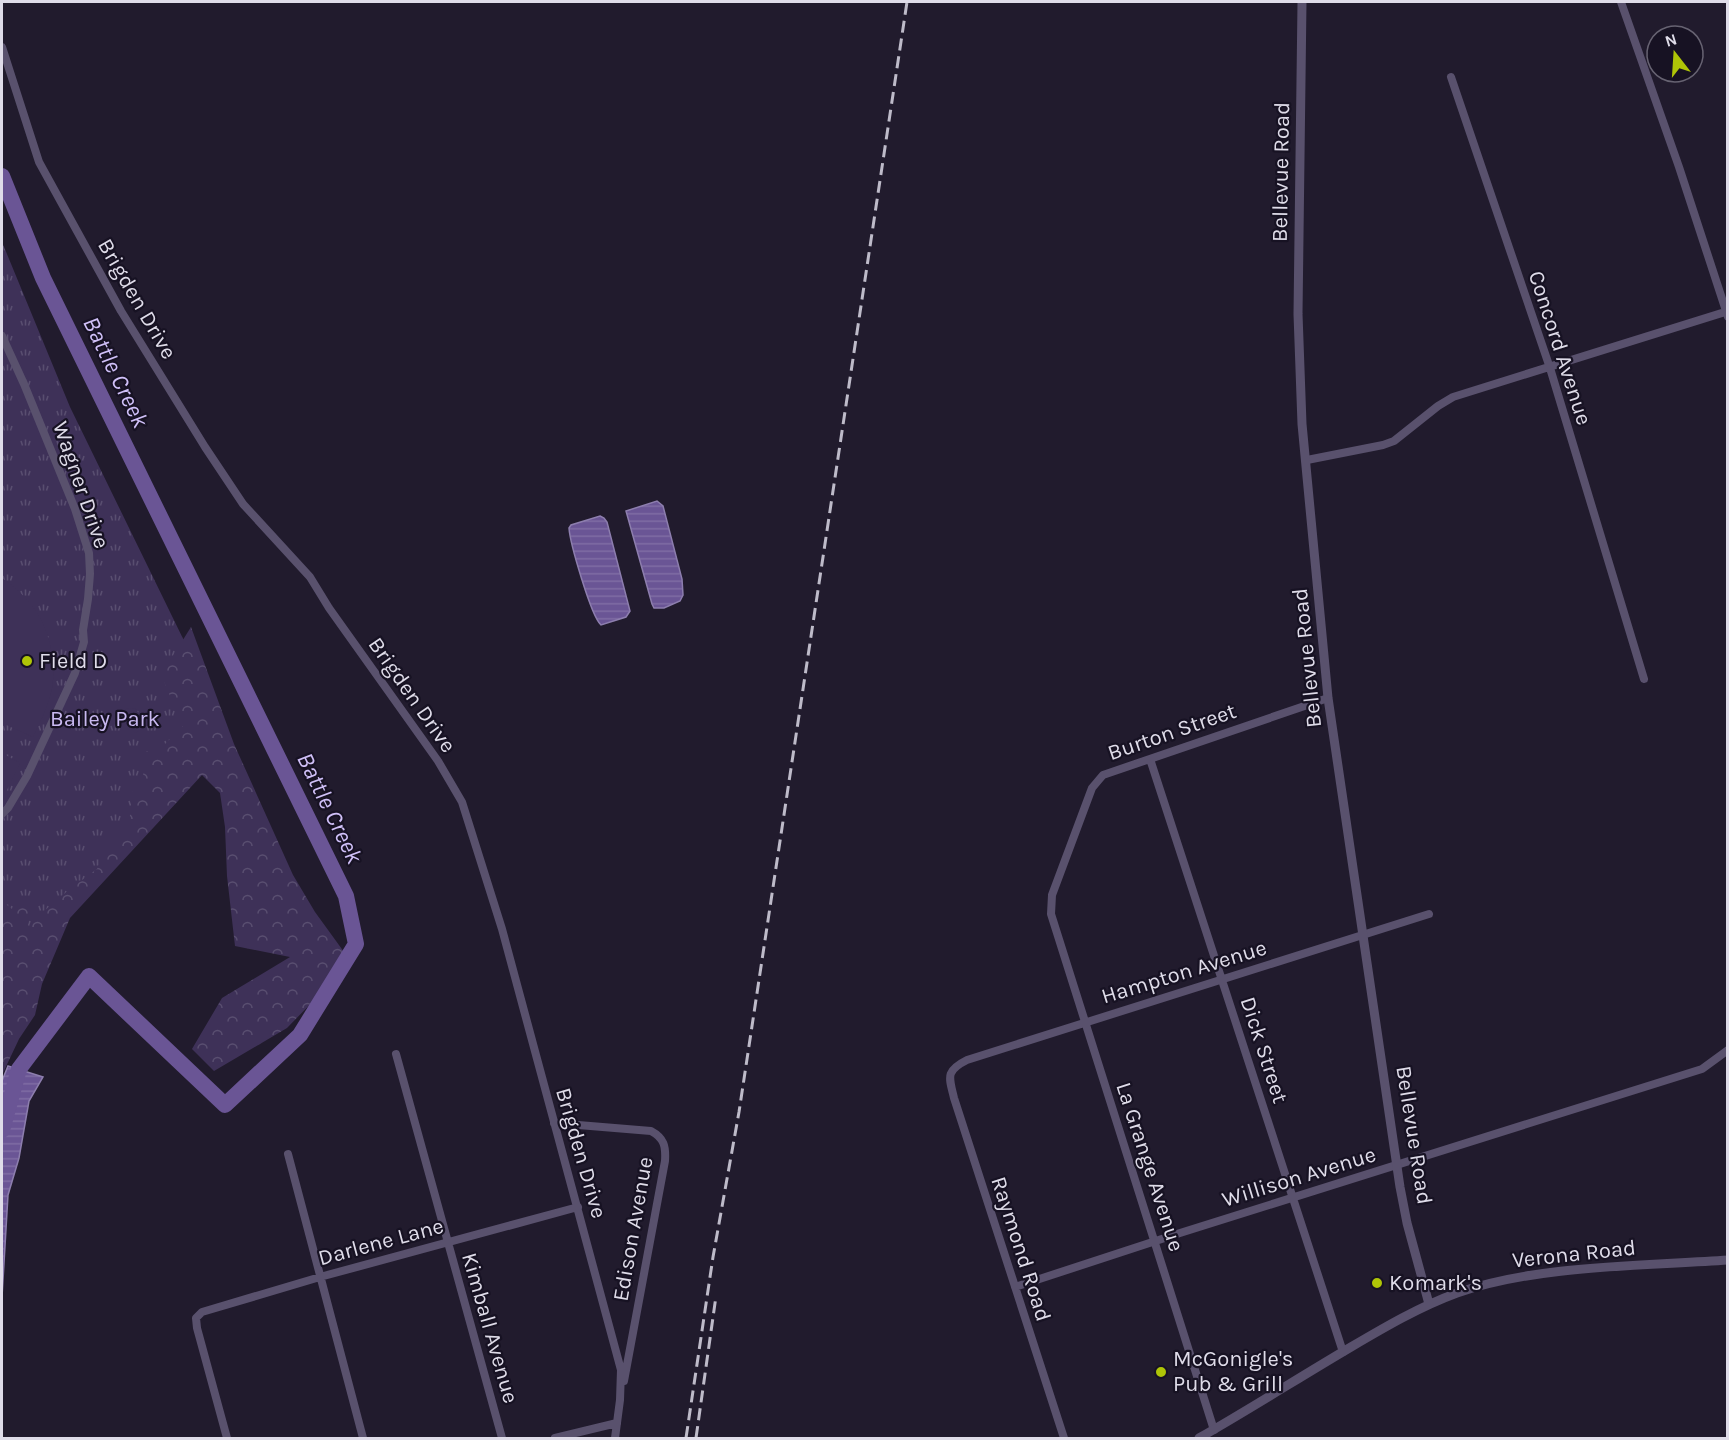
<svg xmlns="http://www.w3.org/2000/svg" width="1729" height="1440" font-family="Karla,sans-serif">
  <defs>
    <pattern id="grass-tufts" width="24" height="20" patternUnits="userSpaceOnUse" patternTransform="scale(1.5)"><rect width="24" height="20" fill="#3e3158"/><path d="M3 7l-1-3M5 7V3M7 7l1-3M15 17l-1-3M17 17v-4M19 17l1-3" fill="none" stroke="#594e70"/></pattern>
    <pattern id="forest-crowns" width="20" height="18" patternUnits="userSpaceOnUse" patternTransform="scale(1.5)"><rect width="20" height="18" fill="#3e3158"/><path d="M2 6a3 3 0 1 1 6 0M12 15a3 3 0 1 1 6 0" fill="none" stroke="#594e70"/></pattern>
    <pattern id="water-rules" width="6" height="5" patternUnits="userSpaceOnUse" patternTransform="scale(1.5)"><rect width="6" height="5" fill="#6a5595"/><path d="M0 2.5h6" fill="none" stroke="#7f6da4"/></pattern>
  </defs>
  <rect width="100%" height="100%" fill="#211b2d"/>
  <path fill="url(#grass-tufts)" d="M2 242 70 407 230 735 67 915 2 1070Z"/>
  <path fill="url(#forest-crowns)" d="M191 627 234 744 293 875 315 912 344 952 324 990 287 1028 214 1071 192 1049 222 998 290 957 235 946 227 876 225 827 220 793 202 775 70 918 42 984 35 1015 19 1039 2 1075V901L12 909 31 902 27 933 36 918 71 888 97 869 108 845 129 823 133 791 143 782 144 752 162 747 183 726 161 675Z"/>
  <path fill="#3e3158" d="M2 578C33 600 49 623 53 662 54 676 53 690 48 703 44 715 38 726 33 737L2 723Z
    M135 708C141 716 147 727 136 733 128 729 123 719 126 709Z
    M2 753 20 763 7 790 2 797Z"/>
  <path fill="url(#water-rules)" stroke="#8d7eae" stroke-width="1.5" d="M657 501 663 506 682 579 683 595 680 601 664 608H654L652 604 626 511Z
    M600 516 604 518 607 522 630 611 626 617 601 625C591 616 570 543 569 528L571 525Z
    M8 1066 43 1077 29 1101 19 1158 8 1195 2 1297V1081Z"/>
  <g fill="none" stroke-linecap="round" stroke-linejoin="round">
    <path stroke="#6a5595" stroke-width="16" d="M2 176 43 278 346 896 356 944 300 1035 225 1105 89 976 19 1069 2 1130"/>
    <path stroke="#59516d" stroke-width="8" d="M1621 2 1679 167 1728 317
      M2 47 39 162 121 311 205 447 243 504 310 577 329 608 438 761 462 802 502 929 621 1370 620 1400 615 1438
      M1451 77 1550 368 1644 679
      M2 336 24 384 75 509 89 553 90 574 88 599 83 630 84 642 75 673 27 776 8 808 2 814
      M1307 460 1383 445 1394 441 1438 406 1453 397 1728 311
      M1150 759 1343 1352
      M396 1054 502 1438
      M554 1123 651 1131C664 1138 666 1146 665 1161L624 1381
      M288 1154 363 1438
      M1015 1287 1180 1233 1702 1069 1728 1050
      M1214 1430 1051 914 1052 895 1092 788 1103 775 1328 698
      M227 1438 197 1328 196 1318 202 1312 320 1277 578 1207
      M555 1438 617 1423
      M1064 1438 954 1098C949 1077 945 1071 967 1060L1429 914"/>
    <path stroke="#59516d" stroke-width="9" d="M1302 2 1298 314 1302 424 1328 698 1400 1187 1407 1223 1429 1304
      M1199 1438C1250 1409 1300 1377 1351 1347 1385 1327 1419 1307 1457 1293 1536 1265 1643 1266 1728 1260"/>
    <path stroke="#bebbc9" stroke-width="3" stroke-dasharray="12 6" stroke-linecap="butt" d="M686 1438 713 1257 739 1112 907 2
      M696 1438 716 1296"/>
  </g>
  <g fill="#afc507" stroke="#171223" stroke-width="2">
    <circle cx="27" cy="661" r="6"/>
    <circle cx="1377" cy="1283" r="6"/>
    <circle cx="1161" cy="1372" r="6"/>
  </g>
  <g text-anchor="middle" dominant-baseline="central" stroke-width="4.5" stroke-linejoin="round" paint-order="stroke">
    <g font-size="22" fill="#dfdce9" stroke="#171223">
      <text transform="translate(1281 172) rotate(-89)">Bellevue Road</text>
      <text transform="translate(137 299) rotate(60)">Brigden Drive</text>
      <text transform="translate(1560 348) rotate(72)">Concord Avenue</text>
      <text transform="translate(81 485) rotate(71)">Wagner Drive</text>
      <text transform="translate(1307 658) rotate(-96)">Bellevue Road</text>
      <text transform="translate(412 695) rotate(55)">Brigden Drive</text>
      <text transform="translate(1172 732) rotate(-19)">Burton Street</text>
      <text transform="translate(1184 972) rotate(-17)">Hampton Avenue</text>
      <text transform="translate(1264 1050) rotate(72)">Dick Street</text>
      <text transform="translate(1414 1135) rotate(81)">Bellevue Road</text>
      <text transform="translate(581 1153) rotate(74)">Brigden Drive</text>
      <text transform="translate(1150 1167) rotate(72)">La Grange Avenue</text>
      <text transform="translate(1299 1177) rotate(-17)">Willison Avenue</text>
      <text transform="translate(633 1229) rotate(-80)">Edison Avenue</text>
      <text transform="translate(381 1242) rotate(-15)">Darlene Lane</text>
      <text transform="translate(1021 1249) rotate(72)">Raymond Road</text>
      <text transform="translate(1574 1254) rotate(-6)">Verona Road</text>
      <text transform="translate(490 1328) rotate(74)">Kimball Avenue</text>
    </g>
    <g font-size="22" fill="#dfdce9" stroke="#171223" text-anchor="start">
      <text x="39" y="661">Field D</text>
      <text x="1389" y="1283">Komark's</text>
      <text x="1173" y="1359">McGonigle's<tspan x="1173" dy="25">Pub &amp; Grill</tspan></text>
    </g>
    <g font-size="22" fill="#c9b9f1" stroke="#171223">
      <text x="105" y="719">Bailey Park</text>
    </g>
    <g font-size="24" font-style="italic" fill="#d0c0f8" stroke="#171223">
      <text transform="translate(116 372) rotate(64)">Battle Creek</text>
      <text transform="translate(330 808) rotate(64)">Battle Creek</text>
    </g>
  </g>
  <rect width="1729" height="1440" fill="none" stroke="#dfdce9" stroke-width="6"/>
  <g transform="translate(1675 54) rotate(343)"><circle r="28" fill="#171223" stroke="#676372" stroke-width="1.5"/>
  <path d="M0-4.5L10 22L0 15L-10 22Z" fill="#afc507"/>
  <text y="-9" font-size="16" font-weight="bold" text-anchor="middle" fill="#dfdce9">N</text>
  </g>
</svg>
